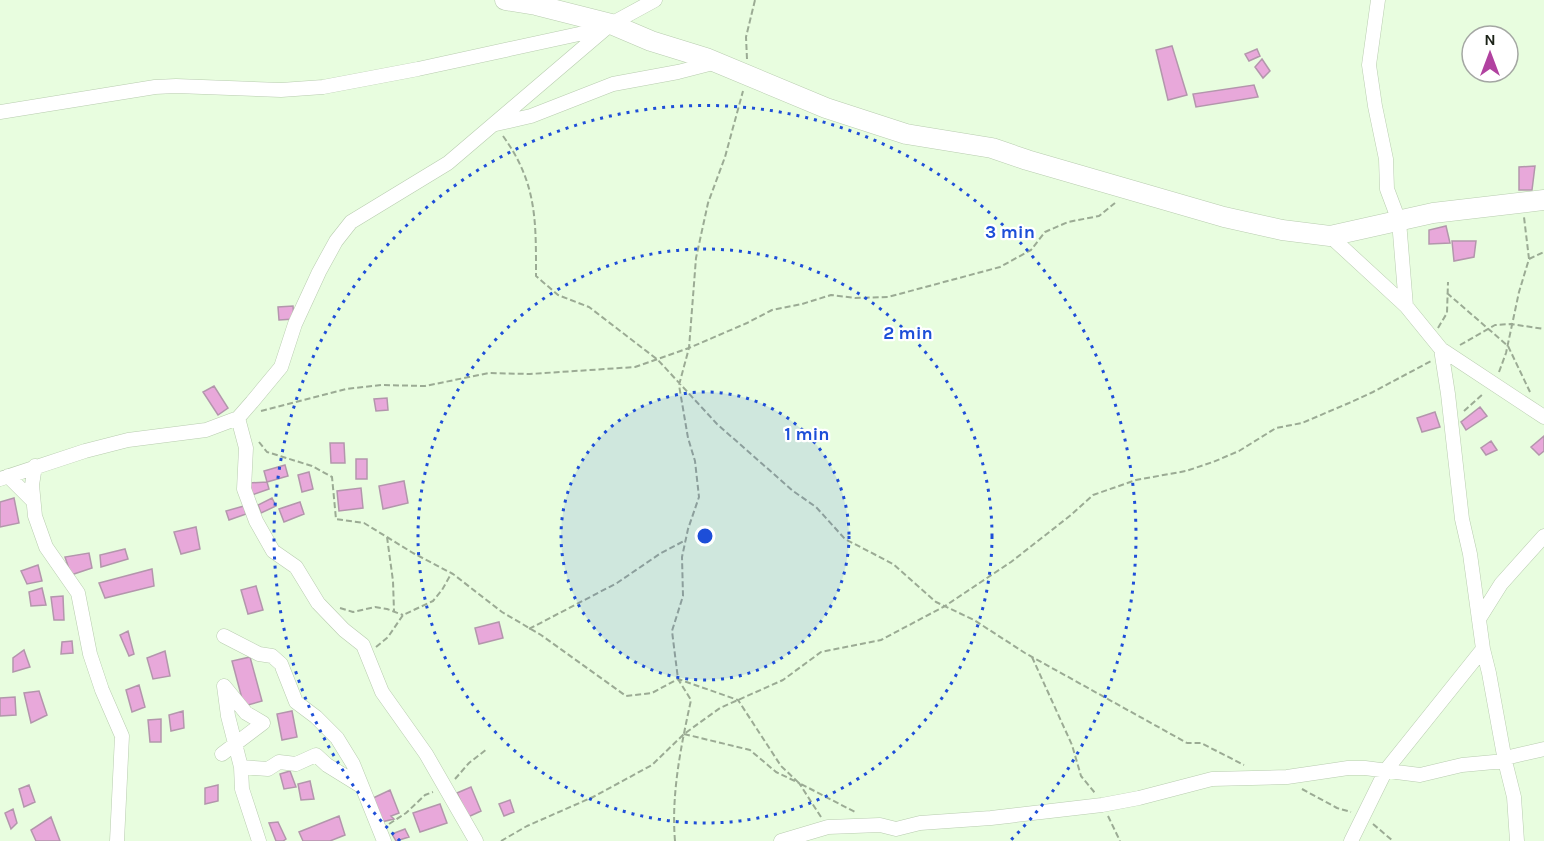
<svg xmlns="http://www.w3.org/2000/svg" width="1544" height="841" font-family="Karla,sans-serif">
  <rect width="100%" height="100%" fill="#e8fddf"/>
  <path fill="#e8a8da" stroke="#b396ac" stroke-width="1.5" d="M1172 46 1187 95 1168 100 1156 50Z
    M1257 49 1260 56 1249 61 1245 54Z
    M1262 59 1270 71 1263 78 1255 67Z
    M1254 85 1258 97 1196 107 1193 94Z
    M1535 166 1532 190H1519V167Z
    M1446 226 1450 243 1429 244V230Z
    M1452 241H1476L1474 257 1454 261Z
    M293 306 294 319 279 320 278 307Z
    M214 386 228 408 218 415 203 392Z
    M387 398 388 410 376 411 374 399Z
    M1480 407 1487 416 1466 430 1461 422Z
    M1435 412 1440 427 1422 432 1417 418Z
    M1544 436V451L1539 455 1531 447Z
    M1491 441 1497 450 1486 455 1481 448Z
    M330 443H344L345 463H331Z
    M356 459H367V479H356Z
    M285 465 288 476 267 482 264 471Z
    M309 472 313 489 302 492 298 475Z
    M404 481 408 503 383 509 379 486Z
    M267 482 269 489 252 495 249 483Z
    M361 488 363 508 339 511 337 491Z
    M14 498 19 523 0 527V502Z
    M272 498 276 506 261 513 258 505Z
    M300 502 304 514 284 522 279 509Z
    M244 506 246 514 229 520 226 511Z
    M196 527 200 549 181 554 174 532Z
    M125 549 128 559 101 567 100 555Z
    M89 553 92 568 71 575 65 557Z
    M38 565 42 581 27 584 21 571Z
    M152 569 154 586 105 598 99 583Z
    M256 586 263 610 248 614 241 590Z
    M42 588 46 605 31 606 29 592Z
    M63 596 64 620H54L51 597Z
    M499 622 503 638 479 644 475 628Z
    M128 631 134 654 129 656 120 635Z
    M72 641 73 653 61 654 62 642Z
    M24 650 30 667 13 672V658Z
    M165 651 170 676 153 679 147 658Z
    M250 657 262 701 244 706 232 661Z
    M139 685 145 707 132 712 126 690Z
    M39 691 47 715 31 723 24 693Z
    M15 697 16 715 0 716V698Z
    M183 711 184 728 171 731 169 715Z
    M292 711 297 737 282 740 277 714Z
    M161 719V742H150L148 720Z
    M290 771 296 787 284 789 280 774Z
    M310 781 314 799 301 800 298 784Z
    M29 785 35 802 24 807 19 789Z
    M218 785V801L205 804V788Z
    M471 787 481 811 468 817 457 793Z
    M390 790 399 813 391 816 394 819 377 823 369 800Z
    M510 800 514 812 504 816 499 804Z
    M440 804 447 823 420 832 413 813Z
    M13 809 17 823 11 829 5 813Z
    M339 816 345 835 330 841H303L299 832Z
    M51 817 60 841H36L31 830Z
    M278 822 286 839 283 841H276L269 823Z
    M405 829 409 837 396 841 392 834Z"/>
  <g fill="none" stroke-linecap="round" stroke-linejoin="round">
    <defs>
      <path id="street" d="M1378 0 1369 65 1375 106 1386 159 1387 189 1399 221 1406 306
        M0 112 155 87 176 86 281 90 323 87 418 69 602 29
        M496 124 531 116 613 84 678 72 717 62
        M1330 236 1406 306 1441 349 1544 417
        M1441 349 1448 394 1462 519 1470 554 1483 649 1489 673 1505 761 1514 797 1517 841
        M238 418 246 448 244 489 256 521 273 551 296 567 318 603 344 630 363 645 382 692 426 754 476 841
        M35 466 32 485 35 516 46 547 78 593 90 654 102 690 122 736 117 841
        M8 476 33 501
        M0 479 85 451 128 440 206 430 238 418 252 402 281 367 295 324 319 272 336 241 351 222 448 163 611 24 655 0
        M1479 619 1501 584 1544 536
        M224 636 259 654 272 656 281 664 296 702 316 717 337 738 353 764 384 841
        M224 686 228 716 241 767 268 769 279 762 296 764 316 755 327 765 361 786
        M222 754 263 723 246 713 224 686
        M1505 758 1544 749
        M241 767 242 789 259 841
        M781 841 828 827 880 825 896 829 920 823 991 818 1102 805 1139 798 1212 779 1287 777 1348 768H1365L1420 775 1462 765 1505 761
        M1351 841 1386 770 1483 649"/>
      <path id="secondary" d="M505 0 536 5 611 24 651 41 706 58 826 108 906 134 992 148 1027 160 1224 217 1282 230 1330 236 1433 213 1544 200"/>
    </defs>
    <use href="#street" stroke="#b8ccaf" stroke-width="15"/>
    <use href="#secondary" stroke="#b8ccaf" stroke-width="21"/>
    <path stroke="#9bab94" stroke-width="2" stroke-dasharray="6 3" stroke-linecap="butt" d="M747 59 746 37 755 0
      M503 136C537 183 536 221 536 276L558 295 589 307 658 360 717 424 793 491 816 507 845 539 893 564 936 602 974 620 1025 653 1187 743H1201L1244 765
      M1529 259 1544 252
      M1447 293 1508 346 1530 392
      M1438 328 1447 313 1448 282
      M1460 345 1495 325 1511 324 1544 329
      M1499 372 1506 353 1519 292 1529 259 1524 217
      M261 411 346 389 382 385 425 386 489 373 530 374 635 367 689 348 747 323 772 310 802 304 831 295 855 298 888 297 1000 267 1031 250 1045 232 1068 222 1099 216 1115 203
      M1464 411 1484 393
      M259 442 267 452 312 466 332 477 336 519 364 523 413 553 453 574 502 612 541 635 626 696 652 693 678 679 738 700 781 766 799 783 855 812
      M387 537 393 581 394 611
      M340 608 353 612 375 607 387 609 403 615
      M529 629 617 583 661 553 686 540
      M376 647 388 637 403 615 433 601 442 590 451 574
      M1032 657 1072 745 1081 776 1095 793
      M684 734 750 750 776 772 799 783 821 817
      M455 779 469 763 487 749
      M1302 789 1337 808 1351 812
      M1108 816 1120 841
      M389 824 406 813 425 795 433 792
      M1373 824 1393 841
      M501 841 527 826 593 797 652 765 684 734 720 708 783 680 821 652 881 640 945 606 1011 562 1071 515 1093 495 1136 480 1186 471 1213 462 1239 451 1276 428 1302 423 1349 403 1373 392 1431 361
      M675 841C671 794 681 746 691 700L678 679 672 631 683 596 682 557 688 529 699 497 695 461 688 438 679 385 689 348 696 258 708 203 725 157 743 91"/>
    <use href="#street" stroke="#fff" stroke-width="14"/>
    <use href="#secondary" stroke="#fff" stroke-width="20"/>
  </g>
  <circle cx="705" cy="536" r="144" fill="#1d4ed8" fill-opacity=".12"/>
  <g fill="none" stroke="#1d4ed8" stroke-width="3" stroke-dasharray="3 6">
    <circle cx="705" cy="536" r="144"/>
    <circle cx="705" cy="536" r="287"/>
    <path d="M400 841A431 431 0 1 1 1010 841"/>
  </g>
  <circle cx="705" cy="536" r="9" fill="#1d4ed8" stroke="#fff" stroke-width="3"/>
  <g font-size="18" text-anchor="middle" font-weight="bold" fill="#1d4ed8" stroke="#fff" stroke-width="4.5" stroke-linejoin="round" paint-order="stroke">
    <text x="1010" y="238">3 min</text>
    <text x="908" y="339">2 min</text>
    <text x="807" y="440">1 min</text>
  </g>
  <g transform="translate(1490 54)"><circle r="28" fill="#ffffff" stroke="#a4a7a3" stroke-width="1.5"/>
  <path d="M0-4.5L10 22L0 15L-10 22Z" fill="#b142a0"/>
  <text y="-9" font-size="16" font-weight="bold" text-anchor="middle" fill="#1c2318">N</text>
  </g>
</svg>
